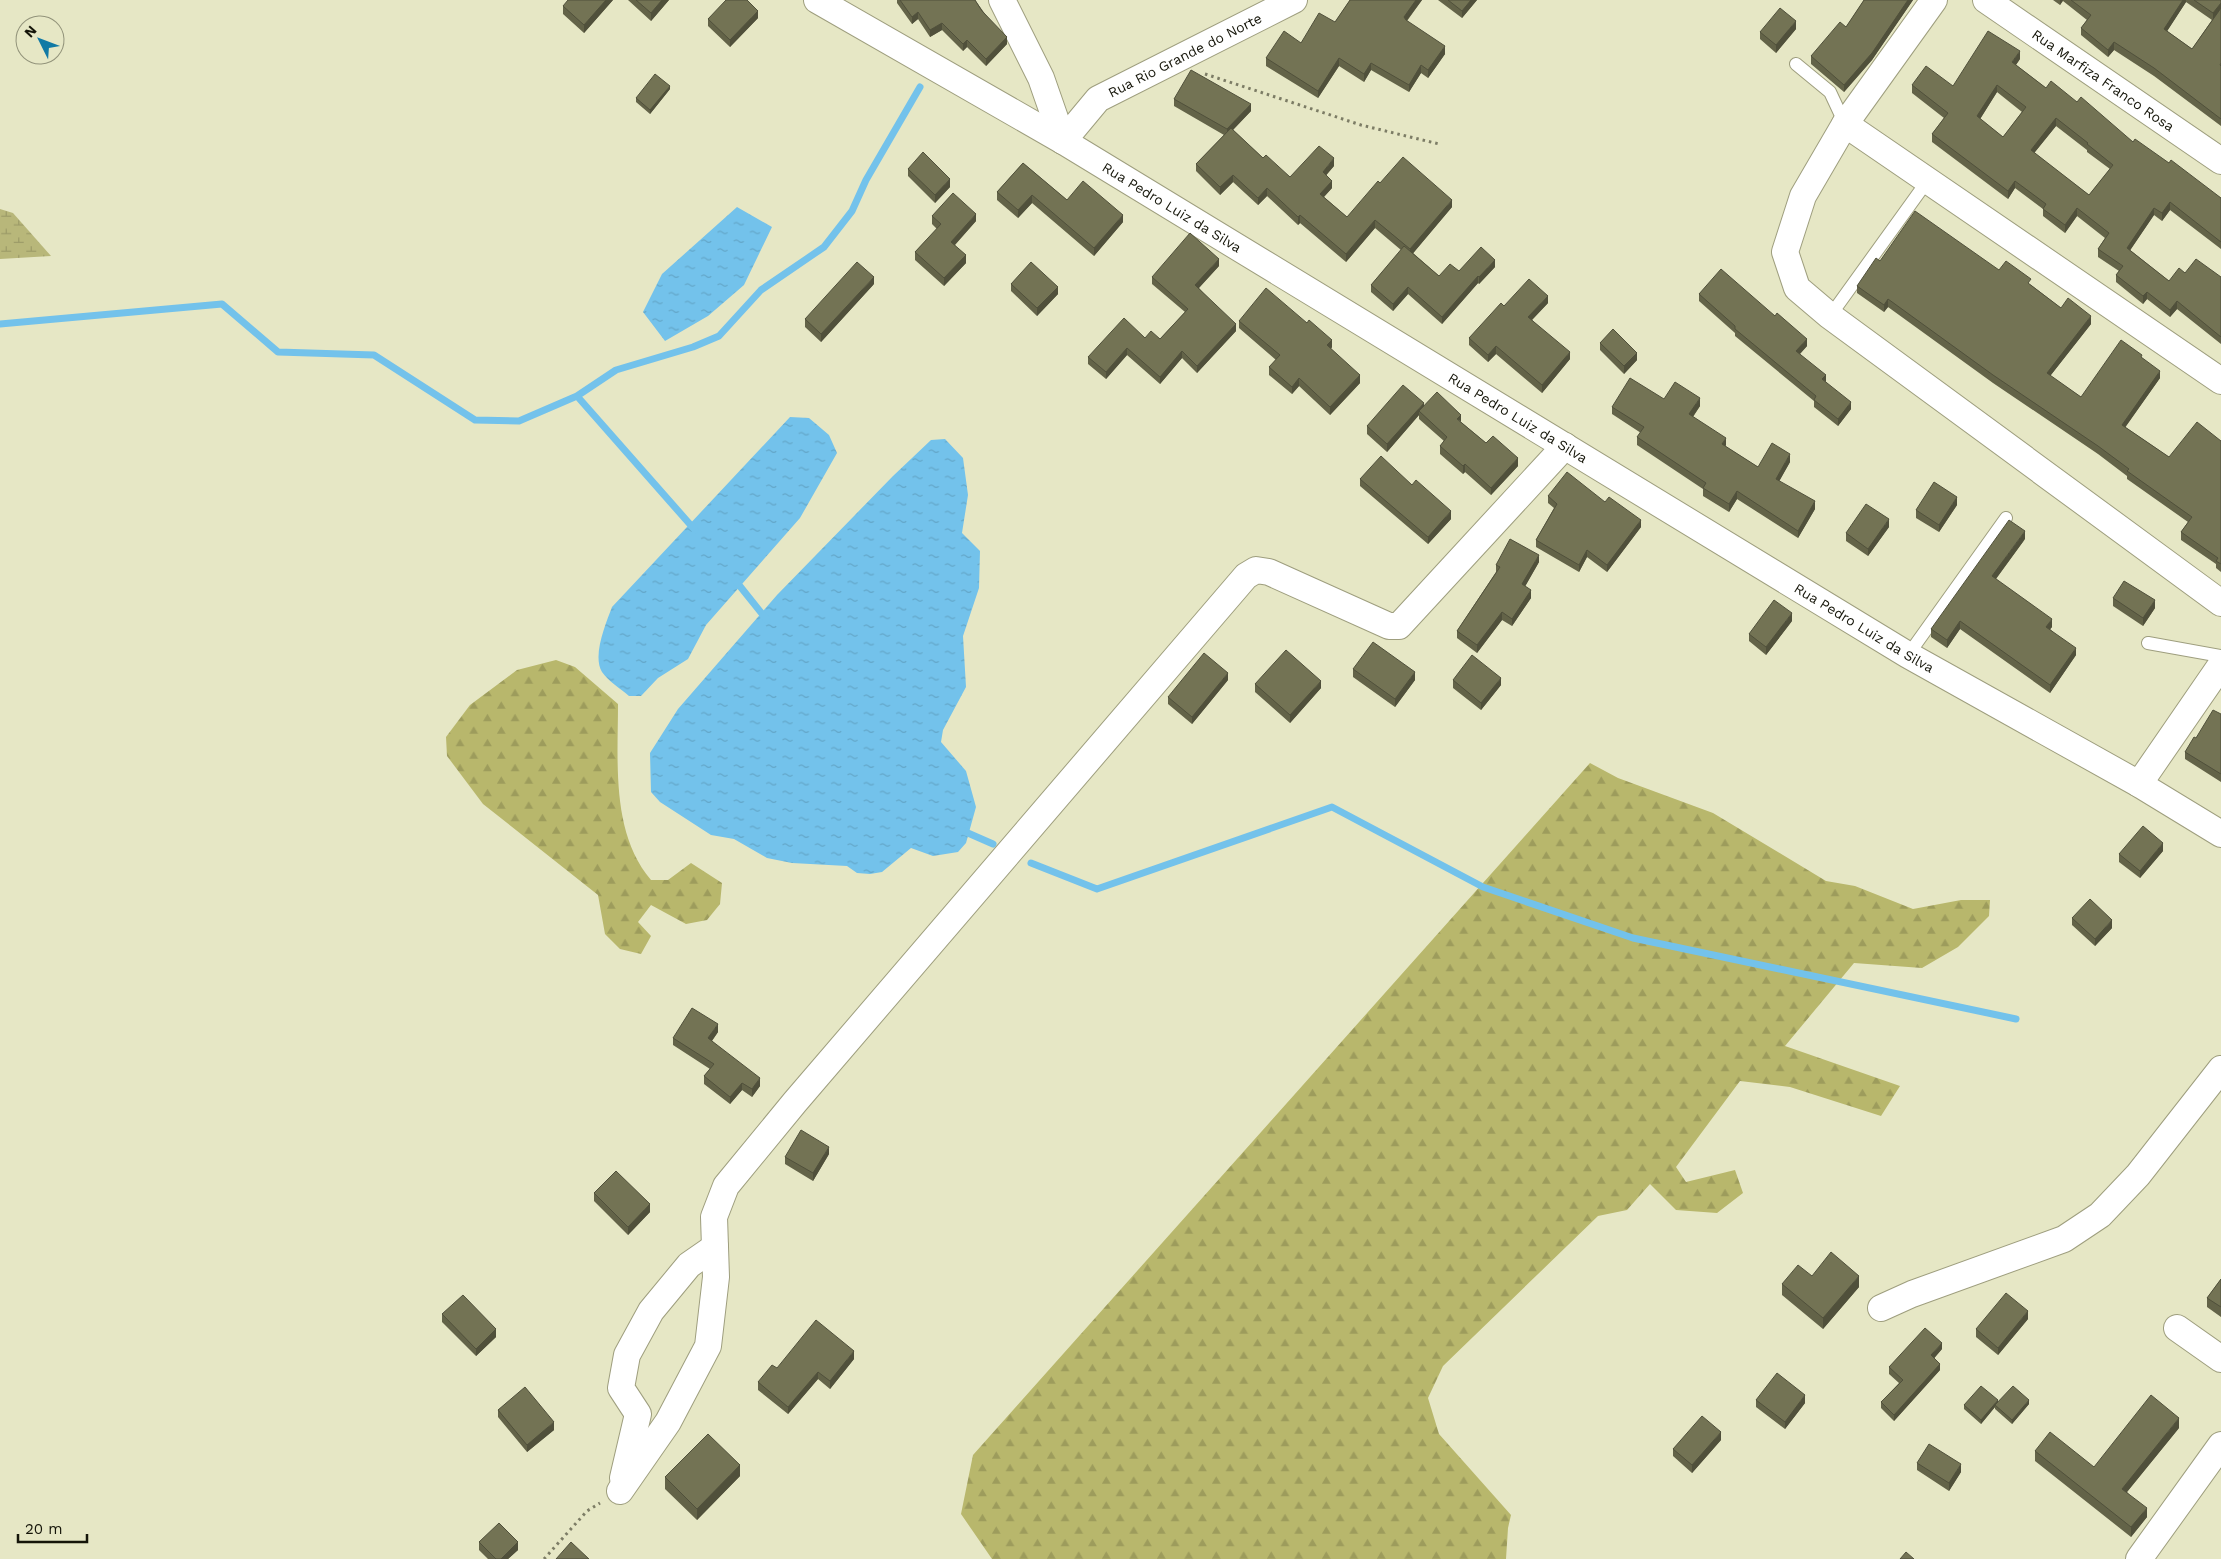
<svg xmlns="http://www.w3.org/2000/svg" width="2221" height="1559" font-family="'Work Sans',sans-serif">
  <defs>
    <pattern id="forest-firs" width="22" height="20" patternUnits="userSpaceOnUse" patternTransform="scale(1.25)"><rect width="22" height="20" fill="#b8b76c"/><path d="M5 1l3.5 6h-7zM16 11l3.5 6h-7z" fill="#9d9c5c"/></pattern>
    <pattern id="wetland-marsh" width="20" height="14" patternUnits="userSpaceOnUse" patternTransform="scale(1.25)"><rect width="20" height="14" fill="#b8b77a"/><path d="M1 5h8M5 5V1M11 12h8M15 12V8" fill="none" stroke="#9d9c68"/></pattern>
    <pattern id="water-ripples" width="26" height="14" patternUnits="userSpaceOnUse" patternTransform="scale(1.25)"><rect width="26" height="14" fill="#73c2eb"/><path d="M2 4q2-2 4 0t4 0M15 11q2-2 4 0t4 0" fill="none" stroke="#63a6c8"/></pattern>
  </defs>
  <rect width="100%" height="100%" fill="#e6e7c5"/>
  <path fill="url(#forest-firs)" d="M556 660 575 667 618 704C618 762 611 833 651 880H668L691 863 722 883 720 904 707 920 686 924 651 905 638 922 651 936 641 954 620 949 605 934 598 895 483 804 447 756 446 737 470 705 517 670Z
    M1590 763 1618 778 1713 813 1826 881 1855 886 1913 909 1961 900H1990L1989 916 1958 947 1922 968 1854 963 1785 1046 1900 1086 1881 1116 1790 1087 1740 1081 1676 1167 1686 1182 1735 1170 1743 1193 1717 1213 1676 1210 1650 1184 1627 1210 1598 1216 1443 1366 1428 1398 1439 1434 1511 1515 1508 1528 1506 1559H992L961 1514 973 1455Z"/>
  <path fill="url(#wetland-marsh)" d="M0 209 13 213 51 256 0 259Z"/>
  <path fill="url(#water-ripples)" d="M737 207 772 227 744 285 708 316 665 341 643 312 662 274Z
    M790 417 809 418 829 435 837 453 800 518 706 625 688 659 658 678 641 696H629C621 689 608 681 602 672 592 656 606 623 612 607Z
    M945 439 963 458 968 495 962 533 980 551 979 588 963 636 966 687 943 730 941 742 966 771 976 807 966 843 958 852 933 856 911 848 882 872 870 874 857 873 847 866 792 863 767 858 734 839 711 835 660 802 651 792 650 753 678 709 777 595 893 476 931 440Z"/>
  <g fill="none" stroke-linecap="round" stroke-linejoin="round">
    <path stroke="#73c2eb" stroke-width="7" d="M0 324 222 304 278 352 374 355 475 420 519 421 577 396 616 370 693 347 719 336 761 290 824 247 852 211 866 180 920 87
      M577 396 695 530
      M735 580 767 620
      M961 830 993 844
      M1031 863 1097 889 1332 807 1483 887 1633 938 2016 1019"/>
    <defs>
      <path id="lane" d="M1796 64 1830 92 1845 124
        M1830 316 1928 180
        M2148 643 2221 656
        M1908 655 2006 518"/>
      <g id="street">
        <path id="s1" d="M817 0 1063 141 1908 655 2139 784 2221 834"/>
        <path d="M1002 0 1041 78 1063 141"/>
        <path d="M1934 0 1845 124 1803 196 1785 252 1797 288 1830 316 2221 603"/>
        <path id="s2" d="M1986 0 2221 161"/>
        <path d="M1845 124 2221 381"/>
        <path id="s3" d="M1063 141 1098 99 1294 0"/>
        <path d="M2139 784 2221 665"/>
        <path d="M1881 1308 1912 1294 2064 1239 2100 1215 2138 1175 2221 1069"/>
        <path d="M2177 1328 2221 1359"/>
        <path d="M623 1478 638 1414 621 1388 627 1355 651 1311 689 1265 715 1247"/>
        <path d="M620 1491 668 1422 708 1346 716 1277 714 1217 726 1186 795 1102 1246 576 1256 570 1269 572 1389 626H1399L1565 446"/>
        <path d="M2139 1559 2221 1445"/>
      </g>
    </defs>
    <use href="#lane" stroke="#9e9e7e" stroke-width="14"/>
    <use href="#street" stroke="#9e9e7e" stroke-width="28"/>
    <path stroke="#7c7c65" stroke-width="3" stroke-dasharray="2.5 4" stroke-linecap="butt" d="M1205 74 1361 125 1439 144
      M544 1559 587 1511 600 1503"/>
    <use href="#lane" stroke="#fff" stroke-width="12"/>
    <use href="#street" stroke="#fff" stroke-width="26"/>
  </g>
  <path fill="#636348" fill-rule="evenodd" d="M613 0 584 33 563 14V6Z
    M628 0H669L651 21Z
    M897 0H975L1007 44 986 66 967 47 963 51 942 30 930 37 918 19 912 24 897 3Z
    M1350 0H1422L1407 21 1445 54 1428 78 1421 73 1409 92 1371 70 1364 82 1339 66 1318 98 1266 66V58L1301 43 1335 22Z
    M1438 0H1477L1462 18Z
    M1864 0H1913L1872 60 1844 92 1811 64V56L1846 27Z
    M2053 0H2221V126L2154 76 2114 50 2108 57 2081 35V28L2087 20 2063 1 2060 5ZM2186 2 2212 20 2192 49 2167 31Z
    M758 18 730 47 708 26V19Z
    M1796 29 1776 53 1760 39V32Z
    M2020 59 2016 65 2046 88 2077 102 2133 142 2169 163 2221 198V249L2170 210 2162 221 2154 215 2130 250 2169 281 2185 273 2221 277V344L2177 309 2170 317 2147 299 2143 304 2116 282V275L2119 271 2098 257V249L2105 238 2077 216 2065 233 2043 216V209L2015 188 2008 199 1932 142V134L1944 118 1912 93V85L1953 86ZM1997 92 2022 112 2003 137 1980 119ZM2056 126 2087 150V152L2110 169 2089 195 2034 153Z
    M670 89 650 114 636 102V98Z
    M1174 99 1251 111 1233 130 1263 158 1290 177 1334 166 1326 175 1332 188 1324 197 1347 217 1380 183 1452 207 1413 253 1439 276 1459 271 1495 267 1479 284 1478 283 1442 324 1408 294 1393 311 1371 292V285L1401 250 1375 228 1346 262 1300 223 1298 225 1267 196 1258 205 1233 182 1220 195 1196 171V164L1224 135 1174 106Z
    M1023 163 1067 200 1123 222 1094 256 1032 203 1018 218 997 200V192Z
    M908 169 950 187 935 203 908 176Z
    M932 216 976 221 955 245 966 263 944 286 915 260V252L937 229 932 224Z
    M1880 261 1999 270 2031 285 2061 308 2091 324 2050 376 2081 397 2142 358 2160 378 2125 427 2169 457 2221 441V572L2216 568V564L2181 540V532L2188 522 2127 479V476L2098 454 1993 383 1888 307 1884 312 1857 293V286Z
    M1219 266 1199 288 1236 331 1197 373 1182 358 1160 384 1127 355 1106 379 1088 364V357L1145 338 1160 339 1185 312 1152 284V277Z
    M874 284 821 342 805 327V319Z
    M1011 284 1058 294 1037 316 1011 291Z
    M1699 294 1807 346 1800 354 1851 409 1838 426 1814 407V401L1735 336V333L1699 301Z
    M1548 303 1532 320 1570 359 1542 393 1496 354 1488 362 1469 345V338L1504 306Z
    M1239 321 1332 347 1331 349 1360 383 1330 415 1299 386 1292 394 1269 375V367L1276 360 1239 328Z
    M1600 343 1637 360 1624 374 1600 350Z
    M1664 399 1700 406 1693 417 1726 445 1725 446 1758 467 1790 462 1779 481 1815 509 1798 538 1737 499 1729 512 1703 496V489L1637 445V437L1641 433 1612 414V407Z
    M1424 407 1461 422 1486 443 1518 466 1491 495 1465 472 1463 474 1440 454V446L1444 441 1419 419V415L1387 452 1367 434V426Z
    M1360 479 1451 519 1428 544 1360 486Z
    M1548 496 1605 502 1641 527 1607 572 1587 557 1579 572 1536 547V540L1554 508 1548 503Z
    M1957 505 1939 532 1916 518V510Z
    M1889 527 1868 556 1846 541V533Z
    M2025 539 1996 579 2052 627 2050 629 2076 655 2050 693 1960 629 1947 648 1931 637V629Z
    M1539 562 1525 586 1531 598 1512 626 1502 620 1477 653 1457 638V631L1496 572V565Z
    M2113 598 2155 608 2143 626 2113 606Z
    M1792 621 1766 655 1749 641V634Z
    M1353 669 1415 680 1395 707 1353 677Z
    M1228 680 1192 724 1168 704V697Z
    M1453 680 1501 685 1481 710 1453 688Z
    M1255 684 1321 688 1290 723 1255 692Z
    M2221 714V782L2185 759V752L2196 738Z
    M2163 851 2140 878 2119 862V854Z
    M2072 918 2112 928 2095 946 2072 925Z
    M718 1032 712 1041 760 1086 752 1097 742 1090 730 1104 704 1084V1076L710 1069 673 1045V1038Z
    M829 1154 813 1181 785 1164V1157Z
    M594 1193 650 1212 628 1235 594 1201Z
    M1812 1276 1859 1287 1823 1329 1782 1295V1284Z
    M2221 1279V1317L2207 1307V1298Z
    M442 1314 496 1337 476 1356 442 1322Z
    M2028 1319 1998 1355 1976 1337V1329Z
    M1942 1349 1934 1358 1940 1370 1894 1421 1881 1408V1402L1899 1383 1889 1374V1367Z
    M854 1359 830 1389 818 1379 788 1414 758 1390V1382L777 1368Z
    M1756 1400 1805 1403 1785 1429 1756 1407Z
    M1998 1403 2029 1404 2012 1424 1995 1409V1407L1981 1424 1964 1409V1405Z
    M498 1410 554 1430 527 1452 498 1417Z
    M2179 1428 2127 1492 2147 1517 2131 1537 2035 1461V1451L2094 1467Z
    M1721 1440 1692 1473 1673 1456V1449Z
    M1917 1463 1961 1472 1949 1491 1917 1470Z
    M740 1476 697 1520 665 1489V1477Z
    M479 1542 518 1550 508 1559H488L479 1550Z"/>
  <path fill="#50503b" d="M606 0H613L584 33V25Z
    M662 0H669L651 21V13Z
    M1416 0H1422L1404 24V17Z
    M1471 0H1477L1462 18V11Z
    M1908 0H1913L1872 60 1844 92V85Z
    M2060 0H2063L2060 5Z
    M2183 0H2186V2L2164 36V29Z
    M2221 3V11L2213 21V13Z
    M758 11V18L730 47V40Z
    M918 12V19L912 24V17Z
    M1796 21V29L1776 53V45Z
    M942 23V30L930 37V30Z
    M1007 37V44L986 66V59Z
    M967 40V47L963 51V44Z
    M2114 42V50L2108 57V50Z
    M1445 46V54L1428 78V70Z
    M2020 51V59L2012 70V62Z
    M1339 58V66L1318 98V91Z
    M1371 63V70L1364 82V74Z
    M1421 65V73L1409 92V85Z
    M1997 85V92L1977 124V116Z
    M670 86V89L650 114V110Z
    M1251 104V111L1227 136V129Z
    M2056 118V126L2031 157V150Z
    M1334 158V166L1323 179V172Z
    M1233 175V182L1220 195V187Z
    M950 179V187L935 203V195Z
    M1332 181V188L1320 201V194Z
    M2015 181V188L2008 199V191Z
    M1267 188V196L1258 205V198Z
    M1032 195V203L1018 218V210Z
    M1452 200V207L1410 257V249Z
    M2170 202V210L2162 221V213Z
    M2077 208V216L2065 233V225Z
    M2154 208V215L2127 255V248Z
    M976 214V221L951 249V242Z
    M1123 215V222L1094 256V248Z
    M1300 215V223L1298 225V217Z
    M1375 220V228L1346 262V254Z
    M966 255V263L944 286V278Z
    M1219 259V266L1195 292V285Z
    M1495 260V267L1479 284V277Z
    M1478 276V283L1442 324V317Z
    M874 277V284L821 342V334Z
    M1058 287V294L1037 316V308Z
    M1408 287V294L1393 311V304Z
    M2147 292V299L2143 304V296Z
    M1548 296V303L1528 324V317Z
    M1888 299V307L1884 312V305Z
    M2177 301V309L2170 317V310Z
    M2091 316V324L2047 380V373Z
    M1236 324V331L1197 373V366Z
    M1807 339V346L1796 358V351Z
    M1332 340V347L1327 353V345Z
    M1496 346V354L1488 362V355Z
    M1127 348V355L1106 379V372Z
    M1182 351V358L1160 384V377Z
    M1570 352V359L1542 393V385Z
    M1637 353V360L1624 374V366Z
    M2160 371V378L2122 432V425Z
    M1360 375V383L1330 415V407Z
    M1826 375V382L1822 379Z
    M1299 378V386L1292 394V387Z
    M1700 398V406L1689 422V414Z
    M1851 402V409L1838 426V419Z
    M1424 403V410L1419 411V415L1387 452V444Z
    M1461 415V422L1457 419Z
    M1726 438V445L1722 452V444Z
    M1790 454V462L1776 487V479Z
    M1518 458V466L1491 495V488Z
    M1465 464V472L1463 474V466Z
    M1737 491V499L1729 512V504Z
    M1957 497V505L1939 532V525Z
    M1815 501V509L1798 538V531Z
    M1451 511V519L1428 544V537Z
    M1889 519V527L1868 556V549Z
    M1641 520V527L1607 572V565Z
    M2025 531V539L1992 584V576Z
    M1587 550V557L1579 572V565Z
    M1539 555V562L1522 592V584Z
    M1531 590V598L1512 626V619Z
    M2155 600V608L2143 626V618Z
    M1502 612V620L1477 653V645Z
    M1792 613V621L1766 655V647Z
    M2052 619V627L2046 634V627Z
    M1960 621V629L1947 648V640Z
    M2076 648V655L2050 693V685Z
    M1415 672V680L1395 707V699Z
    M1228 673V680L1192 724V717Z
    M1501 678V685L1481 710V703Z
    M1321 681V688L1290 723V715Z
    M2163 843V851L2140 878V871Z
    M2112 920V928L2095 946V939Z
    M718 1024V1032L708 1046V1038Z
    M760 1078V1086L752 1097V1089Z
    M742 1083V1090L730 1104V1097Z
    M829 1147V1154L813 1181V1173Z
    M650 1204V1212L628 1235V1227Z
    M1859 1276V1287L1823 1329V1318Z
    M2028 1311V1319L1998 1355V1348Z
    M496 1329V1337L476 1356V1349Z
    M1942 1343V1349L1931 1362V1355Z
    M854 1351V1359L830 1389V1381Z
    M1940 1364V1370L1894 1421V1415Z
    M818 1372V1379L788 1414V1407Z
    M1805 1395V1403L1785 1429V1422Z
    M1998 1400V1404L1995 1405V1407L1981 1424V1420Z
    M2029 1400V1404L2012 1424V1420Z
    M2179 1418V1428L2122 1498V1489Z
    M554 1422V1430L527 1452V1445Z
    M1721 1432V1440L1692 1473V1465Z
    M1961 1464V1472L1949 1491V1483Z
    M740 1465V1476L697 1520V1509Z
    M2147 1508V1517L2131 1537V1527Z
    M518 1542V1550L508 1559H501Z"/>
  <path fill="#737354" stroke="#50503b" fill-rule="evenodd" d="M568 0H606L584 25 563 6Z
    M636 0H662L651 13Z
    M726 0H747L758 11 730 40 708 19Z
    M900 0H975L982 11 1007 37 986 59 967 40 963 44 942 23 930 30 918 12 912 17Z
    M1350 0H1416L1404 17 1406 20 1445 46 1428 70 1421 65 1409 85 1371 63 1364 74 1339 58 1318 91 1266 58 1284 31 1301 43 1319 13 1335 22Z
    M1448 0H1471L1462 11Z
    M1864 0H1908L1872 53 1844 85 1811 56 1840 22 1846 27Z
    M2071 0H2183L2164 29 2192 49 2221 8V63L2220 65 2221 66V119L2154 68 2114 42 2108 50 2081 28 2091 15Z
    M2194 0H2221V3L2213 13Z
    M1780 8 1796 21 1776 45 1760 32Z
    M1988 31 2020 51 2012 62 2046 88 2051 81 2077 102 2081 97 2133 142 2135 139 2169 163 2171 160 2221 198V242L2170 202 2162 213 2154 208 2127 248 2169 281 2179 268 2185 273 2196 259 2221 277V337L2177 301 2170 310 2147 292 2143 296 2116 275 2123 266 2098 249 2109 233 2077 208 2065 225 2043 209 2046 204 2015 181 2008 191 1932 134 1948 113 1912 85 1926 66 1953 86ZM1997 85 2026 107 2003 137 1977 116ZM2056 118 2088 143 2087 144 2113 165 2089 195 2031 150Z
    M1191 70 1251 104 1227 129 1174 99Z
    M655 74 670 86 650 110 636 98Z
    M1231 128 1263 158 1266 155 1290 177 1319 146 1334 158 1323 172 1332 181 1320 194 1347 217 1378 181 1380 183 1403 157 1452 200 1410 249 1375 220 1346 254 1300 215 1298 217 1267 188 1258 198 1233 175 1220 187 1196 164Z
    M923 152 950 179 935 195 908 169Z
    M1023 163 1067 200 1083 181 1123 215 1094 248 1032 195 1018 210 997 192Z
    M953 193 976 214 951 242 966 255 944 278 915 252 941 224 932 216Z
    M1915 211 1999 270 2006 261 2031 279 2028 283 2061 308 2068 298 2091 316 2047 373 2081 397 2121 340 2142 355 2141 357 2160 371 2122 425 2169 457 2197 422 2221 441V564L2216 561 2218 558 2181 532 2192 517 2127 471 2129 469 2098 446 1993 375 1888 299 1884 305 1857 286 1876 258 1880 261Z
    M1190 233 1219 259 1195 285 1236 324 1197 366 1182 351 1160 377 1127 348 1106 372 1088 357 1124 318 1145 338 1151 331 1160 339 1188 309 1152 277Z
    M1404 246 1439 276 1450 264 1459 271 1481 247 1495 260 1479 277 1478 276 1442 317 1408 287 1393 304 1371 285Z
    M857 262 874 277 821 334 805 319Z
    M1031 262 1058 287 1037 308 1011 284Z
    M1721 269 1775 316 1777 313 1807 339 1796 351 1826 375 1822 379 1851 402 1838 419 1814 400 1816 396 1735 329V326L1699 294Z
    M1529 279 1548 296 1528 317 1570 352 1542 385 1496 346 1488 355 1469 338 1501 303 1504 306Z
    M1266 288 1307 323 1309 320 1332 340 1327 345 1360 375 1330 407 1299 378 1292 387 1269 367 1280 355 1239 321Z
    M1613 329 1637 353 1624 366 1600 343Z
    M1630 378 1664 399 1675 382 1700 398 1689 414 1726 438 1722 444 1758 467 1772 443 1790 454 1776 479 1815 501 1798 531 1737 491 1729 504 1703 488 1706 483 1637 437 1644 427 1612 407Z
    M1403 385 1424 403 1387 444 1367 426Z
    M1437 392 1461 415 1457 419 1486 443 1493 436 1518 458 1491 488 1465 464 1463 466 1440 446 1447 437 1419 411Z
    M1381 456 1412 485 1416 480 1451 511 1428 537 1360 479Z
    M1567 472 1605 502 1609 497 1641 520 1607 565 1587 550 1579 565 1536 540 1557 504 1548 496Z
    M1934 482 1957 497 1939 525 1916 510Z
    M1866 504 1889 519 1868 549 1846 533Z
    M2009 520 2025 531 1992 576 2052 619 2046 627 2076 648 2050 685 1960 621 1947 640 1931 629Z
    M1510 539 1539 555 1522 584 1531 590 1512 619 1502 612 1477 645 1457 631 1500 567 1496 565Z
    M2124 581 2155 600 2143 618 2113 598Z
    M1774 600 1792 613 1766 647 1749 634Z
    M1373 642 1415 672 1395 699 1353 669Z
    M1286 650 1321 681 1290 715 1255 684Z
    M1204 653 1228 673 1192 717 1168 697Z
    M1472 655 1501 678 1481 703 1453 680Z
    M2213 710 2221 714V774L2185 752 2194 737 2196 738Z
    M2143 826 2163 843 2140 871 2119 854Z
    M2090 899 2112 920 2095 939 2072 918Z
    M692 1008 718 1024 708 1038 760 1078 752 1089 742 1083 730 1097 704 1076 714 1064 673 1038Z
    M801 1130 829 1147 813 1173 785 1157Z
    M616 1171 650 1204 628 1227 594 1193Z
    M1831 1252 1859 1276 1823 1318 1782 1284 1798 1265 1812 1276Z
    M2221 1279V1307L2207 1298Z
    M2006 1293 2028 1311 1998 1348 1976 1329Z
    M463 1295 496 1329 476 1349 442 1314Z
    M816 1320 854 1351 830 1381 818 1372 788 1407 758 1382 772 1365 777 1368Z
    M1925 1328 1942 1343 1931 1355 1940 1364 1894 1415 1881 1402 1903 1380 1889 1367Z
    M1777 1373 1805 1395 1785 1422 1756 1400Z
    M1981 1386 1998 1400 1981 1420 1964 1405Z
    M2013 1386 2029 1400 2012 1420 1995 1405Z
    M525 1387 554 1422 527 1445 498 1410Z
    M2151 1395 2179 1418 2122 1489 2147 1508 2131 1527 2035 1451 2050 1432 2094 1467Z
    M1702 1416 1721 1432 1692 1465 1673 1449Z
    M708 1434 740 1465 697 1509 665 1477Z
    M1929 1444 1961 1464 1949 1483 1917 1463Z
    M499 1523 518 1542 501 1559H496L479 1542Z
    M571 1542 589 1559H556Z
    M1906 1552 1914 1559H1900Z"/>
  <g text-anchor="middle" dominant-baseline="central" stroke-width="5" stroke-linejoin="round" paint-order="stroke">
    <g font-size="14" fill="#151509" stroke="#e6e7c5">
      <text stroke="none"><textPath href="#s3" startOffset="152">Rua Rio Grande do Norte</textPath></text>
      <text stroke="none"><textPath href="#s2" startOffset="142">Rua Marfiza Franco Rosa</textPath></text>
      <text stroke="none"><textPath href="#s1" startOffset="411">Rua Pedro Luiz da Silva</textPath></text>
      <text stroke="none"><textPath href="#s1" startOffset="816">Rua Pedro Luiz da Silva</textPath></text>
      <text stroke="none"><textPath href="#s1" startOffset="1221">Rua Pedro Luiz da Silva</textPath></text>
    </g>
  </g>
  <g transform="translate(40 40) rotate(312)"><circle r="24" fill="#e6e7c5" stroke="#92937a"/>
  <path d="M0-4L9 19L0 12L-9 19Z" fill="#117aa5"/>
  <text y="-8" font-size="14" font-weight="bold" text-anchor="middle" fill="#151509">N</text>
  </g>
  <path d="M18 1534v8h69v-8" fill="none" stroke="#151509" stroke-width="2.5"/>
  <text x="25" y="1534" font-size="15" fill="#151509" stroke="#e6e7c5" stroke-width="4" paint-order="stroke">20 m</text>
</svg>
